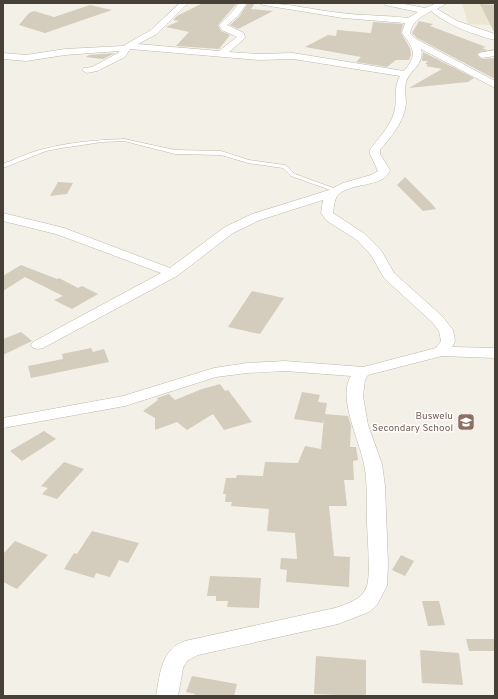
<svg xmlns="http://www.w3.org/2000/svg" width="498" height="699" font-family="Overpass,sans-serif">
  <rect width="100%" height="100%" fill="#f3f0e7"/>
  <path fill="#ebe5d2" d="M462 3H495V25L468 24Z"/>
  <path fill="#d4ccbd" d="M203 3H237L218 25 221 31 230 35 219 49 176 46 189 32 166 27 179 21 173 20 177 16Z
    M248 3H255L251 9 273 11 238 29 230 25 239 17Z
    M480 4 495 5V32H494Z
    M90 5 112 10 45 33 19 25 29 13 34 11 54 17Z
    M419 21 433 24 430 26 486 47 482 48 487 50 479 52 477 55 482 59 495 58V79L417 38 412 33Z
    M373 22 403 24 401 33 410 48 411 55 409 60H396L387 67 356 62 361 57 305 47 328 35 336 36 337 30 371 33Z
    M423 52 474 78 468 82 409 88 442 69 426 66 428 64H425L428 61H422Z
    M115 53 103 59 86 57 89 55Z
    M405 177 432 204 436 209 423 211 397 185Z
    M58 182 73 183 67 194 50 196Z
    M21 265 57 279 59 278 78 288 82 286 98 294 72 309 54 300 63 296 25 277 3 291V276Z
    M252 291 284 298 260 334 228 327Z
    M21 332 32 341 3 355V339Z
    M91 348 93 352 104 349 109 362 31 378 28 366 63 359 62 354Z
    M220 384 225 391 228 390 252 422 224 430 213 414 187 430 177 422 155 430V418L143 411 158 400 157 398 169 394 175 400 202 389Z
    M302 392 320 395 318 402 327 403 325 414 348 416 351 426 350 447H356L358 460 353 461 354 480H344L347 506H329L334 556 350 557 349 587 286 582 287 570 280 569 281 558 297 559 295 533 267 531 269 509 231 506 232 502H225L226 494H223L226 478H236L237 475 263 476 265 462 298 463 305 446 321 449 324 418 323 423 294 419Z
    M44 431 56 439 22 461 10 451Z
    M64 462 84 469 57 499 42 494 48 488 41 486Z
    M92 531 139 543 128 563 119 560 110 577 96 573 94 578 64 569 74 553 77 554Z
    M15 541 48 555 17 589 3 582V554Z
    M401 555 414 561 405 576 392 570Z
    M210 576 261 578 259 608 227 607 228 601H216V596H207Z
    M422 601H439L445 625 428 626Z
    M466 639H495V651H469Z
    M420 650 459 653 463 685 422 683Z
    M316 656 366 660V696L314 694Z
    M192 676 237 684 234 696H195V694L186 692Z"/>
  <g fill="none" stroke-linecap="round" stroke-linejoin="round">
    <defs>
      <path id="lane" d="M124 139 175 150 221 151 249 160 285 165 295 174 339 190 336 192 291 176 283 168 248 163 221 155 175 154 124 141 102 142 62 148 46 151 3 168V164C16 159 30 152 44 149 70 142 97 140 124 139Z"/>
      <path id="street" d="M180 3H188L157 34 138 44 219 51 237 37 222 30 219 25 232 12 239 3H247L238 16 227 25 244 33 245 38 229 52 259 54 293 53 404 71C418 54 414 49 402 33L405 23 343 18 263 5 259 3C287 3 314 10 341 13 363 16 386 15 408 18L418 12 385 5 384 3H399L425 8 437 3H447L437 9 457 21 495 34V40C472 34 449 26 431 11 421 17 413 20 410 33L416 39 495 81V88L421 49C425 64 410 70 406 82 404 89 406 97 406 104 404 122 391 137 380 150V154L390 170C384 188 350 182 338 195 334 200 334 207 333 213L365 234 381 250 394 273 442 316 453 330 455 341 452 347 495 348V358L442 356 368 375 365 380 363 396 368 425 382 464 385 486 388 564 387 586 377 605 369 612 338 624 198 655 187 661 183 668 178 696H156C159 681 160 660 172 649 175 645 181 643 185 641L335 608C347 604 362 600 367 586 371 573 367 535 367 519 366 501 368 482 364 464 360 442 337 397 351 376L285 371 247 373 216 377 125 406 3 428V418L123 396 214 368 247 363 285 361 363 367 436 348 441 341 439 331 432 322 384 278 371 255 357 240 327 221 321 213 323 200 260 220 233 233 177 276 43 348 38 349 33 348 31 345 33 342 161 273 56 234 3 221V213L64 228 170 268 225 227 252 214 329 190 343 183 371 175 378 171 370 154V150C378 138 389 128 394 113 398 100 393 87 400 76L293 59 259 60 130 49 125 57 97 71 87 73 82 70 84 68 92 67 118 53 119 51 65 55 26 61 3 59V53L26 55 65 49 123 46 151 30Z
        M495 50V56L482 58 478 55 479 53Z"/>
    </defs>
    <use href="#lane" stroke="#beb8aa" stroke-width="1"/>
    <use href="#street" stroke="#beb8aa" stroke-width="1"/>
    <use href="#lane" fill="#fff" fill-rule="evenodd"/>
    <use href="#street" fill="#fff" fill-rule="evenodd"/>
  </g>
  <defs>
    <symbol id="school-square" viewBox="-11 -11 22 22"><rect x="-9" y="-9" width="18" height="18" rx="4" fill="#8d6e63" stroke="#fff"/><path d="M0-5L7-2L0 1L-7-2ZM-4 1L0 2.5L4 1V4Q0 6-4 4Z" fill="#fff"/></symbol>
  </defs>
  <g fill-rule="evenodd">
    <use href="#school-square" x="456" y="412" width="20" height="20"/>
  </g>
  <g text-anchor="middle" dominant-baseline="central" stroke-width="3" stroke-linejoin="round" paint-order="stroke">
    <g font-size="10" fill="#785e54" stroke="#fff" text-anchor="end">
      <text x="453" y="416">Buswelu<tspan x="453" dy="12">Secondary School</tspan></text>
    </g>
  </g>
  <rect width="498" height="699" fill="none" stroke="#464036" stroke-width="8"/>
</svg>
